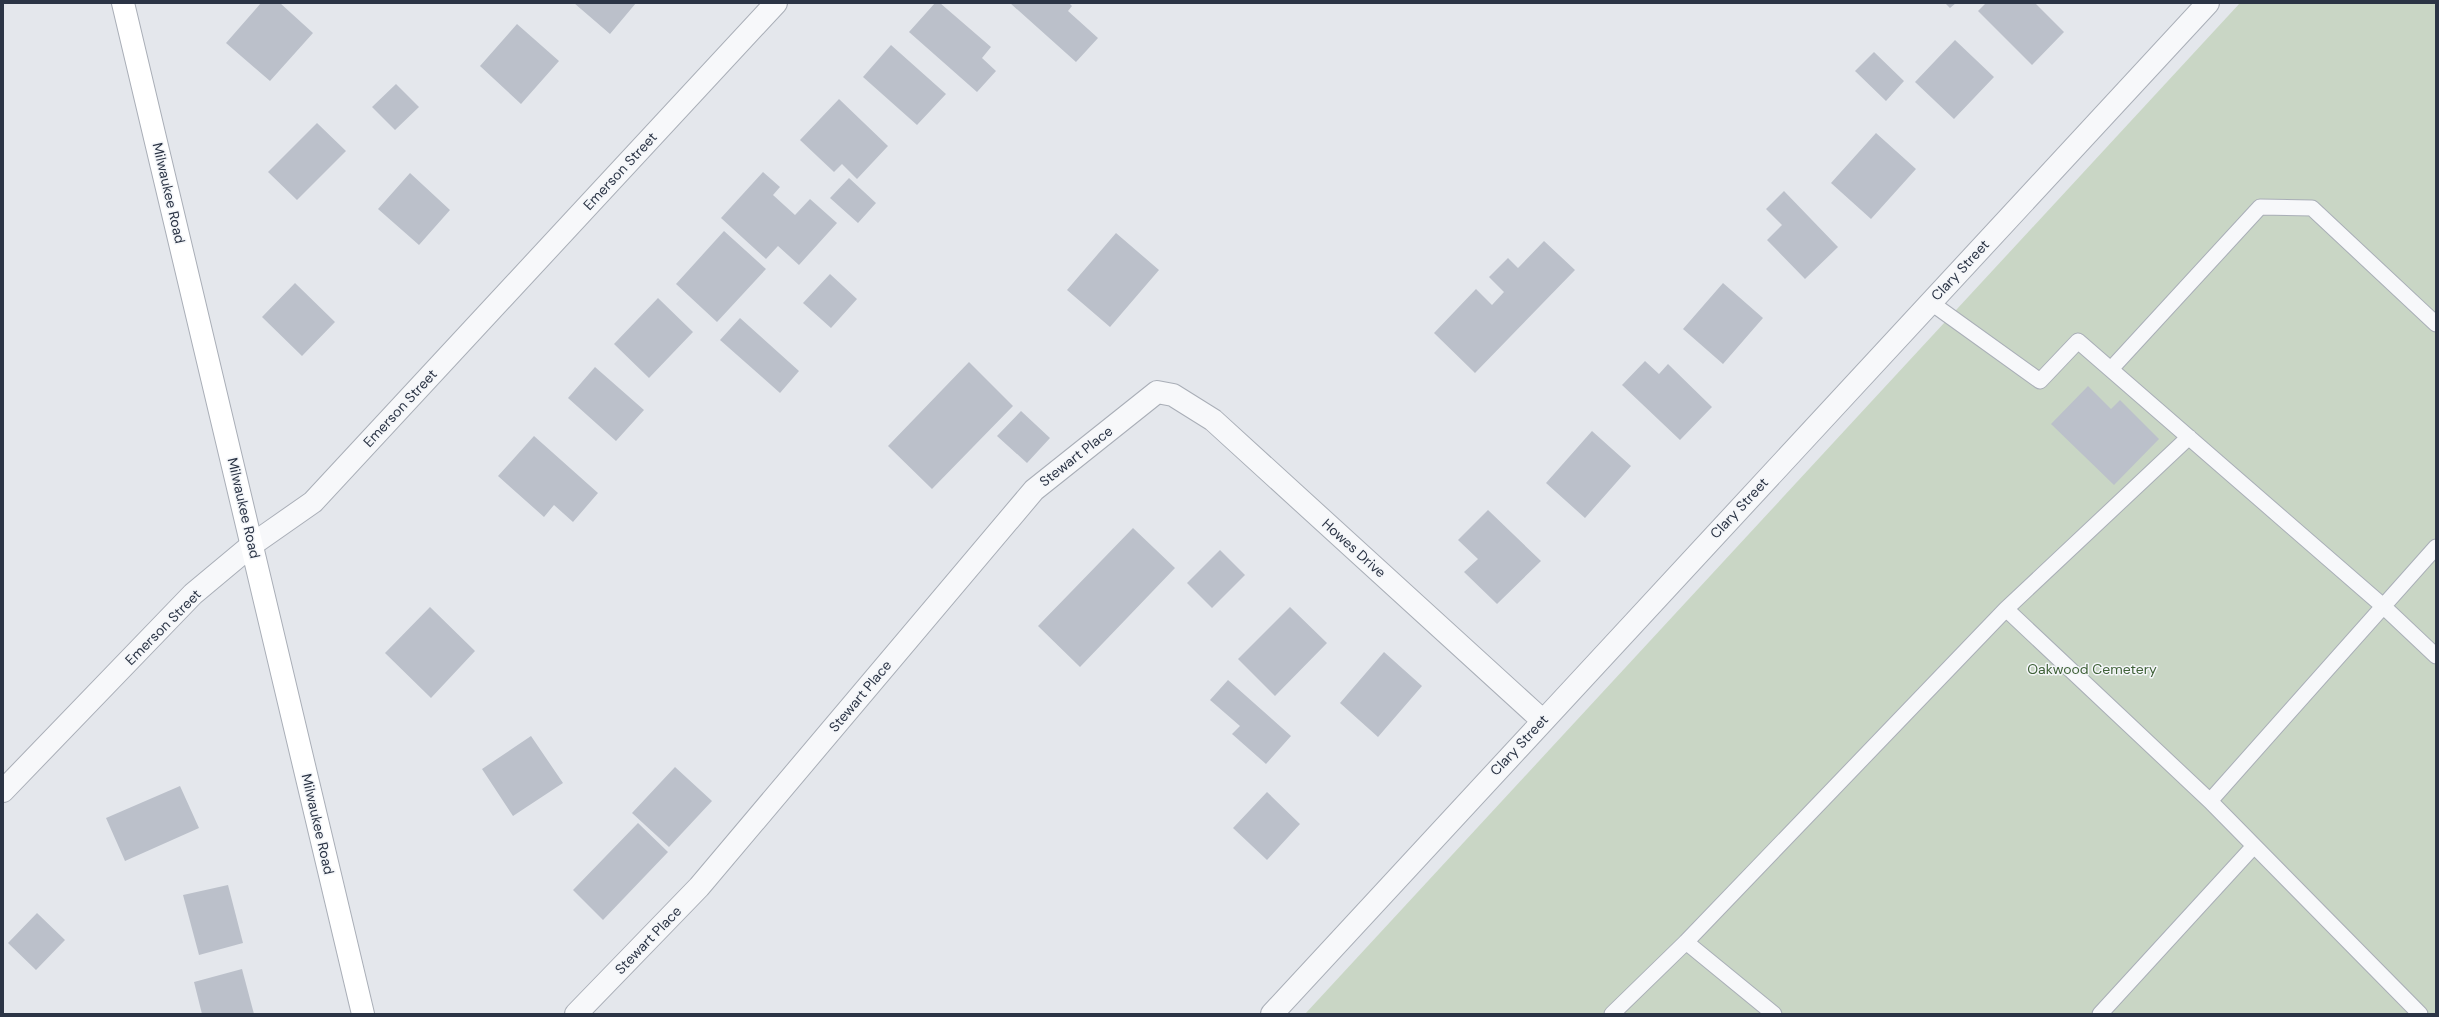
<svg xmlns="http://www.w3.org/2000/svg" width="2439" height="1017" font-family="'DM Sans',sans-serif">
  <rect width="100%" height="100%" fill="#e4e7ec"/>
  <path fill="#c9d6c5" d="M2240 3H2436V1014H1305Z"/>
  <path fill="#bbc0ca" d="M261 3H280L313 33 270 81 226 43Z
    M574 3H636L610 34Z
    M935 3H940L991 47 982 58 996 71 977 92 909 32Z
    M1010 3H1069L1072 6 1068 11 1098 38 1076 62Z
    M1945 3H1956L1950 8Z
    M1986 3H2035L2064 32 2032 65 1978 11Z
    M517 24 559 61 521 104 480 66Z
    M1955 40 1994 77 1954 119 1915 82Z
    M891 45 946 94 917 125 863 77Z
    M1874 52 1904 81 1886 101 1855 71Z
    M396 84 419 107 395 130 372 107Z
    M839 99 888 146 857 179 842 164 834 172 800 140Z
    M317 123 346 151 297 200 268 172Z
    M1876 133 1916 169 1871 219 1831 183Z
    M763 172 780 187 773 195 795 215 810 199 837 223 799 265 778 246 766 259 721 218Z
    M410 173 450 210 419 245 378 209Z
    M849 178 876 203 858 223 830 198Z
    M1784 191 1838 247 1805 279 1767 240 1782 225 1766 209Z
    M724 231 766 269 717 322 676 284Z
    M1116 233 1159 270 1110 327 1067 290Z
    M1544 241 1575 270 1475 373 1434 333 1476 289 1492 305 1504 292 1489 277 1508 258 1518 268Z
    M830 274 857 299 831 328 803 303Z
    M295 283 335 322 302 356 262 317Z
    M1723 283 1763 318 1723 364 1683 329Z
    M658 298 693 332 649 378 614 344Z
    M740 318 799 371 780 393 720 340Z
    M1645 361 1659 374 1668 364 1712 407 1680 440 1622 385Z
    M969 362 1013 406 932 489 888 446Z
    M595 367 644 410 616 441 568 398Z
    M2088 386 2111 409 2120 400 2159 439 2114 485 2051 424Z
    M1021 411 1050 438 1027 463 997 436Z
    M1592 431 1631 466 1585 518 1546 483Z
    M534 436 598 493 573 522 554 505 544 517 498 476Z
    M1488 510 1541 561 1497 604 1464 572 1478 559 1458 540Z
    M1133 528 1175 568 1080 667 1038 626Z
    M1220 550 1245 575 1212 608 1187 583Z
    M430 607 475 651 431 698 385 653Z
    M1290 607 1327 643 1275 696 1238 659Z
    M1384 652 1422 686 1378 737 1340 703Z
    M1228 680 1291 736 1266 764 1232 734 1240 726 1210 700Z
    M531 736 563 783 513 816 482 769Z
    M675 767 712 801 669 847 632 813Z
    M180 786 199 828 125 861 106 818Z
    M1267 792 1300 824 1267 860 1233 828Z
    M638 823 668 852 603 920 573 890Z
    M228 885 243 943 199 955 183 895Z
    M37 913 65 940 36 970 8 943Z
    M242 969 254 1014H202L194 982Z"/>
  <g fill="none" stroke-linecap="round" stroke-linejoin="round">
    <defs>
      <path id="lane" d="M1930 302 2040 381 2078 341 2383 606 2436 656
        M2111 369 2260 207 2312 208 2436 324
        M2006 609 2210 801 2420 1014
        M2210 801 2436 547
        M1686 942 1774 1014
        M1612 1014 1686 942 2006 609 2189 437
        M2100 1014 2254 846"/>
      <path id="street" d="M3 791 193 594 253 544 313 502 776 3
        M576 1014 699 887 1034 490 1157 392 1173 395 1213 420 1542 720
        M1272 1014 2208 3"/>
      <path id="secondary" d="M123 3 363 1014"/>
    </defs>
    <use href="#lane" stroke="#a9aeb7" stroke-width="17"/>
    <use href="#street" stroke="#a9aeb7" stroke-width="24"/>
    <use href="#secondary" stroke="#a9aeb7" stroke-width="24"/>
    <use href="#lane" stroke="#f7f8fa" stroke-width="15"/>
    <use href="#street" stroke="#f7f8fa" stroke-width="22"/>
    <use href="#secondary" stroke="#fff" stroke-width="22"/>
  </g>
  <g text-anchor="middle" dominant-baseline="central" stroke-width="3" stroke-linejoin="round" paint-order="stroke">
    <g font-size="14" fill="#2b3445" stroke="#f4f6f9">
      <text transform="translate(620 171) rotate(-47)">Emerson Street</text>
      <text transform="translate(169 193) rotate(77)">Milwaukee Road</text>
      <text transform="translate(1960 270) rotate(-47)">Clary Street</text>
      <text transform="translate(400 408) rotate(-47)">Emerson Street</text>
      <text transform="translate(1076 456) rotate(-38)">Stewart Place</text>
      <text transform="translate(244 508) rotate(77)">Milwaukee Road</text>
      <text transform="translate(1739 508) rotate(-47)">Clary Street</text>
      <text transform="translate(1354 548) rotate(42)">Howes Drive</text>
      <text transform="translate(163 627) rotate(-45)">Emerson Street</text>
      <text transform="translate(860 696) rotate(-50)">Stewart Place</text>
      <text transform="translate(1519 745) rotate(-47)">Clary Street</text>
      <text transform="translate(318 824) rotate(77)">Milwaukee Road</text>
      <text transform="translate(648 940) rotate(-46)">Stewart Place</text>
    </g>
    <g font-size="14" fill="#3f6138" stroke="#f4f6f9">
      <text x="2092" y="669">Oakwood Cemetery</text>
    </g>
  </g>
  <rect width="2439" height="1017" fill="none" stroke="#2b3445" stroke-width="8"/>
</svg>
